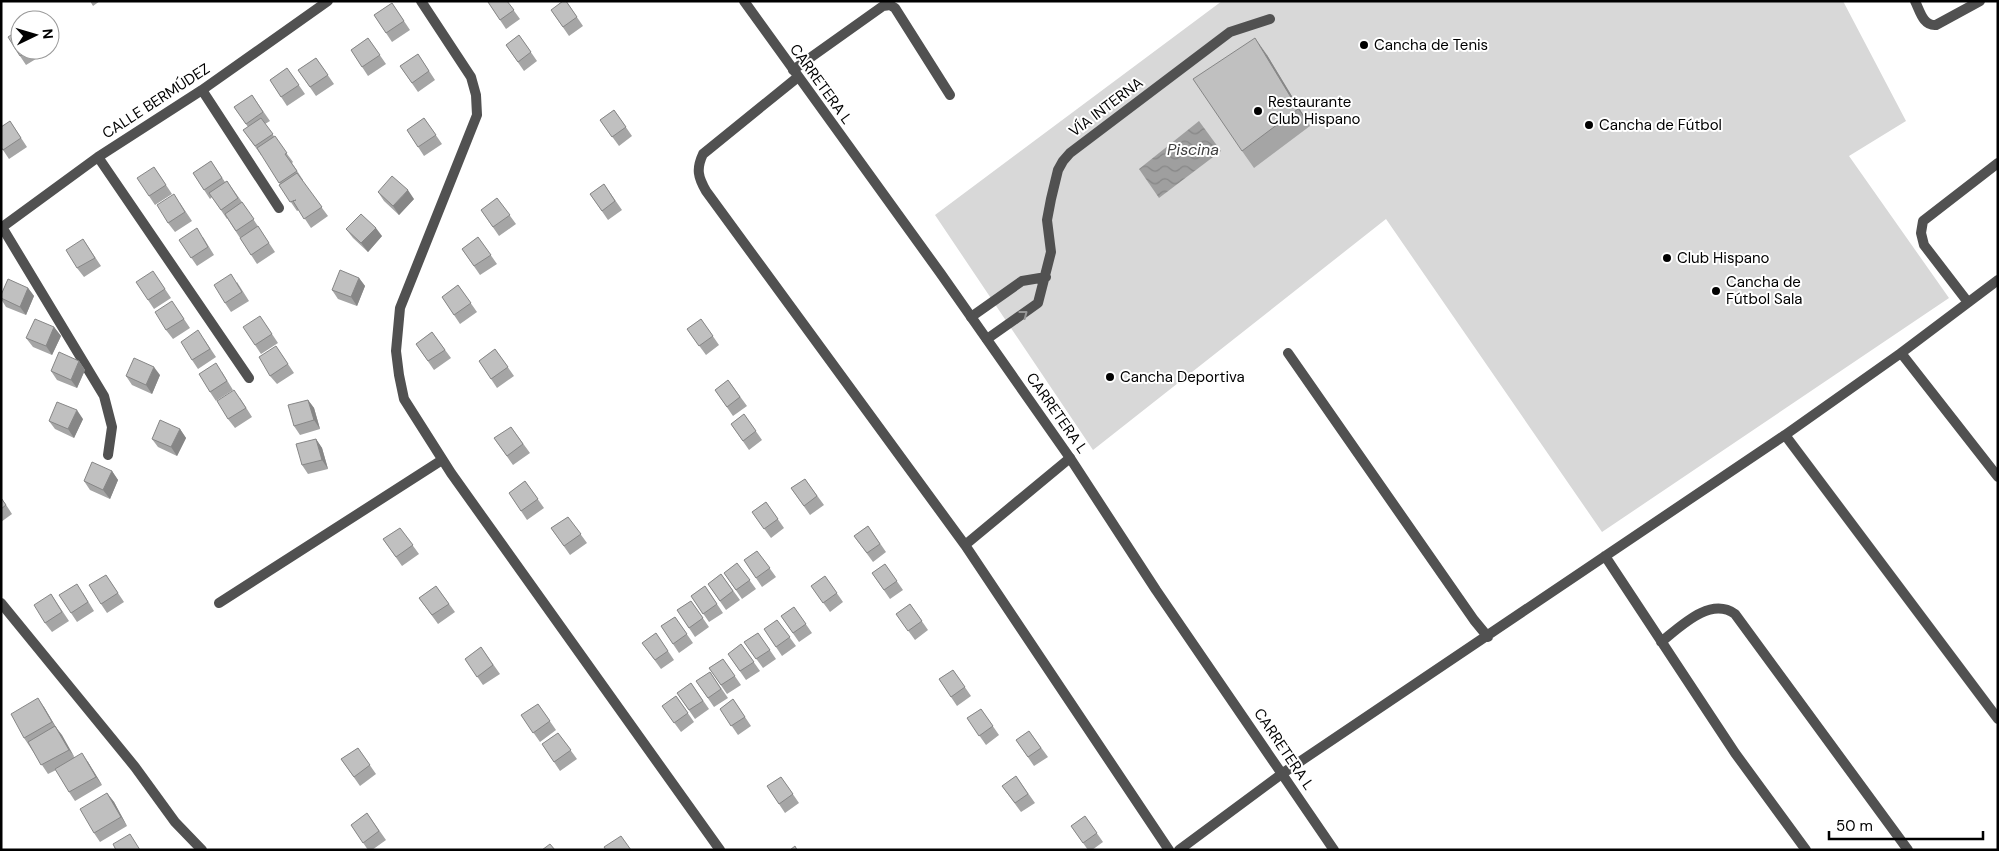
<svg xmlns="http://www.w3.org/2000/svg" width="1999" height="851" font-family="'DM Sans',sans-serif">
  <defs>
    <pattern id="water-waves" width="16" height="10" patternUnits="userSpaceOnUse" patternTransform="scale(1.25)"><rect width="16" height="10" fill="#9f9f9f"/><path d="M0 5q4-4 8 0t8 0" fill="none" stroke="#878787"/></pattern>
  </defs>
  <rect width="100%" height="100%" fill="#fff"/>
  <path fill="#d8d8d8" d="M1222 1H1843L1906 121 1849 156 1949 298 1602 532 1386 219 1093 450 935 215Z"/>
  <path fill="url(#water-waves)" d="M1199 121 1221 151 1159 198 1139 169Z"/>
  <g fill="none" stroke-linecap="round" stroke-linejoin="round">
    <path stroke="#515151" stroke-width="10" d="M421 1 471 77 476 95 477 115 400 308 396 351 399 375 404 399 451 473 720 850
      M1915 1C1920 11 1923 26 1936 25L1980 1
      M793 70 883 6 890 5 895 8 950 95
      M798 77 703 154C696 169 698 177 706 191L965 545 1169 850
      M202 90 279 208
      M98 157 249 378
      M2 227 104 396 112 427 108 455
      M1 228 98 157 202 90 328 1
      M1967 301 1924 245 1921 233 1923 221 1998 163
      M971 317 1022 281 1046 277
      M987 339 1038 303 1051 252 1047 220 1051 199 1058 170 1063 161 1070 153 1230 32 1270 19
      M1288 353 1474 620 1488 637
      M1901 353 1998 477
      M1785 435 1998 719
      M965 545 1070 458
      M1605 556 1735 753 1806 850
      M1 603 135 767 175 822 202 850
      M219 603 442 460
      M1661 642C1680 627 1710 596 1735 614L1908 850
      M1179 850 1283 773 1785 435 1901 353 1998 280"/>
    <path stroke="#515151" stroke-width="10" d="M744 1 941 274 1070 458 1156 590 1334 850"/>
  </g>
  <path fill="#a5a5a5" d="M90 1H100L93 6Z
    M507 1 520 19 506 29 488 2Z
    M566 1 583 26 569 36 551 10Z
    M392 3 410 30 392 42 374 15Z
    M519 35 537 61 524 71 506 45Z
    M368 38 386 64 368 76 351 50Z
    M20 50H48L49 51 26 65 20 56Z
    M418 54 435 80 418 92 400 66Z
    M1267 55 1310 126 1254 168 1242 151Z
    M316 58 334 84 316 96 298 70Z
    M287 68 305 94 287 106 270 80Z
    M252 95 270 121 265 124 293 162 292 163 303 180 302 181 328 216 311 228 299 210 297 211 279 185 280 184 262 155H261L243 130 248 127 234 107Z
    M614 110 632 136 619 146 600 120Z
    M424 118 442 144 424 156 407 130Z
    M10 121 27 147 9 159 1 147Z
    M211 161 225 182 227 181 242 202 275 252 257 264 227 218V219L212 197 210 199 193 173Z
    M154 167 172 194 155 205 149 196Z
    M604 184 622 210 608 220 590 194Z
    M378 192 414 199 399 215 384 201Z
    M497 198 516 224 499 236 481 210Z
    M180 203 192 221 175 232 168 223Z
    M346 229 382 236 368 252 353 238Z
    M203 237 214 255 197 266 179 240Z
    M478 237 497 264 480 275 462 249Z
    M83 239 101 266 84 277 77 268Z
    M359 278 365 286 357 306 338 299 332 290Z
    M159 280 171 298 154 309 148 300Z
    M237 282 249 301 231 312 225 303Z
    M458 285 477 312 460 324 442 297Z
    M28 288 34 296 26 315 6 307 1 299V295Z
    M178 310 190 328 173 339 166 330Z
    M701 319 719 345 706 355 687 329Z
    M266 325 278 343 261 354 255 345Z
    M54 327 61 336 52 355 33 347 26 338Z
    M432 332 451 358 434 370 416 344Z
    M204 339 216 357 198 369 192 360Z
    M495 349 514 376 497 388 479 361Z
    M282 355 294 373 277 384 270 376Z
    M79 361 85 370 77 388 57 380 51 371Z
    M222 372 233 390 216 401 210 392Z
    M160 375 152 394 132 385 126 376Z
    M728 380 747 406 733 416 715 390Z
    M240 398 252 417 235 428 228 419Z
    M308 400 314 408 320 429 300 435 294 426Z
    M744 414 762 440 749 450 731 424Z
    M83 419 74 438 55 429 49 421Z
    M511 427 530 453 513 465 494 438Z
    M180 429 186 438 177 456 158 447 152 439Z
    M316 439 322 448 328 469 308 474 302 465Z
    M112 471 118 480 110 499 90 490 84 481Z
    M805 479 824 505 810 515 791 488Z
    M525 481 544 508 527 520 509 493Z
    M1 497 12 514 1 522Z
    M766 502 784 528 771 538 752 512Z
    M568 517 587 543 570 555 551 528Z
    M868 526 886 552 873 562 854 536Z
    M400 528 419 554 402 566 383 539Z
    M757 551 776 577 762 587 744 560Z
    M737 563 756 589 742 599 724 573Z
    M885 564 903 590 890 599 872 573Z
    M721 574 740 600 726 610 708 584Z
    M106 575 124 602 107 613 101 604Z
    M825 576 843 602 830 612 811 586Z
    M436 586 455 612 438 624 419 598Z
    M705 586 723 613 709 622 691 596Z
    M83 593 94 611 77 622 71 613Z
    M51 594 69 621 52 632 45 623Z
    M691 601 709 627 695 637 677 610Z
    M910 604 928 630 915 640 896 614Z
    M794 607 812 633 799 642 781 616Z
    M675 617 693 643 679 653 661 626Z
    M777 620 796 646 782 656 764 629Z
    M656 633 674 660 661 669 642 643Z
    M758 633 776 659 763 668 744 642Z
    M741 644 760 671 746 680 728 654Z
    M481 647 500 674 483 685 465 659Z
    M723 659 741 685 727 694 709 668Z
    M953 670 971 696 957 706 939 679Z
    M710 672 728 698 714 707 696 681Z
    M691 683 709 709 695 719 677 693Z
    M676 696 694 722 681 732 662 706Z
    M733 699 751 726 738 735 720 709Z
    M538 704 556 730 540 742 521 715Z
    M44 707 74 757 88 762 102 785 75 801 69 792 56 770 48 774 24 738Z
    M981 709 999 735 986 745 967 718Z
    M1029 731 1048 757 1034 766 1016 740Z
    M558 733 577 759 560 771 542 744Z
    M358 748 376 774 360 786 341 759Z
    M1016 776 1035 803 1021 812 1002 786Z
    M781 777 799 803 785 813 767 786Z
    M107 793 114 802 127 826 100 842 94 833Z
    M367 813 386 840 372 850H368L351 825Z
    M1085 816 1103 842 1092 850H1088L1071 826Z"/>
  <path fill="#868686" d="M1255 38 1267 55 1310 126 1298 109Z
    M408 190 414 199 399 215 393 206Z
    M376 228 382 236 368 252 361 243Z
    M359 278 365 286 357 306 351 297Z
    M28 288 34 296 26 315 20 307Z
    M54 327 61 336 52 355 46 346Z
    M79 361 85 370 77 388 71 380Z
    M154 367 160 375 152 394 146 385Z
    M308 400 314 408 320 429 314 420Z
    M77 410 83 419 74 438 68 429Z
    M180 429 186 438 177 456 171 447Z
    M316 439 322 448 328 469 322 460Z
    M112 471 118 480 110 499 103 490Z
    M38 698 44 707 58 731 52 722Z
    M55 726 62 735 75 758 69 750Z
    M82 753 88 762 102 785 96 777Z
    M107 793 114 802 127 826 121 817Z"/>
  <path fill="#c0c0c0" stroke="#868686" d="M490 1H507L514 10 500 20 488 2Z
    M563 1H566L577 17 563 27 551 10Z
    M392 3 404 21 386 33 374 15Z
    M20 29V50H30L20 56 8 37Z
    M519 35 531 52 518 62 506 45Z
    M368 38 380 55 362 67 351 50Z
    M1255 38 1298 109 1242 151 1193 79Z
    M418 54 429 71 412 83 400 66Z
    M316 58 328 75 310 87 298 70Z
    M287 68 299 85 281 97 270 80Z
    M252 95 263 112 246 124 234 107Z
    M614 110 626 127 612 137 600 120Z
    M261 118 273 134 255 146 243 130Z
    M424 118 436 135 418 147 407 130Z
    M10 121 21 138 3 150 1 147V127Z
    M275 136 287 153 285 154 297 171 279 183 257 148Z
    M211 161 222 178 204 190 193 173Z
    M154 167 166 185 149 196 137 178Z
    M297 173 322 207 304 219 293 201 296 200 290 202 279 185Z
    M392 176 408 190 393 206 378 192Z
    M227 181 238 198 221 210 209 193Z
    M604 184 615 201 602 211 590 194Z
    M174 194 185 212 168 223 157 205Z
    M497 198 510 215 493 227 481 210Z
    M242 202 254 219 236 231 225 214Z
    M361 214 376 228 361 243 346 229Z
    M258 226 269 243 251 255 240 238Z
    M197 228 208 247 191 258 179 240Z
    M478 237 491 255 474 266 462 249Z
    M83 239 95 258 77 268 66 250Z
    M340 270 359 278 351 297 332 290Z
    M153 271 165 289 148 300 136 282Z
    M231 274 242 292 225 303 214 285Z
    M8 279 28 288 20 307 1 298V295Z
    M458 285 471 303 454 315 442 297Z
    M172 301 184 319 166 330 155 312Z
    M260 316 272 334 255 345 243 327Z
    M35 319 54 327 46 346 26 338Z
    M701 319 713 336 699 346 687 329Z
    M198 330 210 349 192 360 181 342Z
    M432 332 445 350 428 361 416 344Z
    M276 346 288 364 270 376 259 357Z
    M495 349 508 367 491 379 479 361Z
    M59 352 79 361 71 380 51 371Z
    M134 358 154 367 146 385 126 376Z
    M216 363 227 381 210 392 199 374Z
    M728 380 740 397 727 407 715 390Z
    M234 390 246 408 228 419 217 401Z
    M308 400 314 420 294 426 288 405Z
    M57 402 77 410 68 429 49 421Z
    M744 414 756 431 743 441 731 424Z
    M160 420 180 429 171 447 152 439Z
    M511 427 523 444 507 456 494 438Z
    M316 439 322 460 302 465 296 444Z
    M92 462 112 471 103 490 84 481Z
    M805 479 817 496 804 506 791 488Z
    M525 481 538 499 521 511 509 493Z
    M1 498 6 505 1 509Z
    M766 502 778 519 764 529 752 512Z
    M568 517 581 534 564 546 551 528Z
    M868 526 880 544 867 553 854 536Z
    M400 528 413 545 396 557 383 539Z
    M757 551 770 568 756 578 744 560Z
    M737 563 750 580 736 590 724 573Z
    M885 564 897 581 884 590 872 573Z
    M721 574 733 591 720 601 708 584Z
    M106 575 118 593 101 604 89 585Z
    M825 576 837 593 823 603 811 586Z
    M77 584 88 602 71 613 59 595Z
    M436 586 449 604 432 615 419 598Z
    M705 586 717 604 703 614 691 596Z
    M51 594 62 612 45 623 34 605Z
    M691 601 703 618 689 628 677 610Z
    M910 604 922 621 908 631 896 614Z
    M794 607 806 624 793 633 781 616Z
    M675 617 687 634 673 644 661 626Z
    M777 620 790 637 776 647 764 629Z
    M656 633 668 651 655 660 642 643Z
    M758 633 770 650 756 659 744 642Z
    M741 644 754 662 740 671 728 654Z
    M481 647 493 665 477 677 465 659Z
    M723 659 735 676 721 685 709 668Z
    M953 670 965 687 951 697 939 679Z
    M710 672 721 689 708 698 696 681Z
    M691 683 703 701 689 710 677 693Z
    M676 696 688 713 674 723 662 706Z
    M38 698 52 722 24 738 11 714Z
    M733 699 745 717 731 726 720 709Z
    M538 704 550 721 533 733 521 715Z
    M981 709 993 726 979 736 967 718Z
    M55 726 69 750 41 765 28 742Z
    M1029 731 1041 748 1028 757 1016 740Z
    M558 733 571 750 554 762 542 744Z
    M358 748 370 765 354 777 341 759Z
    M82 753 96 777 69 792 55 769Z
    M1016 776 1028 794 1015 803 1002 786Z
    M781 777 793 794 779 804 767 786Z
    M107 793 121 817 94 833 80 809Z
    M367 813 379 831 363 843 351 825Z
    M1085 816 1097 833 1083 843 1071 826Z
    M130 834 140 850H116L113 844Z
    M621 836 631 850H606L604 847Z
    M550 844 555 850H542Z
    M795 846 797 850H790Z"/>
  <defs><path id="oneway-chevron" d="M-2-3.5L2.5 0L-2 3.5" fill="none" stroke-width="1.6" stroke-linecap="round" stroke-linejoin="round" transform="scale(1.25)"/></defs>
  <use stroke="#979797" href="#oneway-chevron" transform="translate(1024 314) rotate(-37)"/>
  <g fill="#000" stroke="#fff" stroke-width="2">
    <circle cx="1364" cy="45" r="5"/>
    <circle cx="1258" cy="111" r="5"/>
    <circle cx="1589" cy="125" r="5"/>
    <circle cx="1667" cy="258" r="5"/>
    <circle cx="1716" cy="291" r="5"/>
    <circle cx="1110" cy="377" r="5"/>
  </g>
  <g text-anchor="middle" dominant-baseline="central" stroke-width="4" stroke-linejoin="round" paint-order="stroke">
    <g font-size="15" fill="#000" stroke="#fff" text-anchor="start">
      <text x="1374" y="45">Cancha de Tenis</text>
      <text x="1268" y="102">Restaurante<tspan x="1268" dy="17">Club Hispano</tspan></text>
      <text x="1599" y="125">Cancha de Fútbol</text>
      <text x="1677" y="258">Club Hispano</text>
      <text x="1726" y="282">Cancha de<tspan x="1726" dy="17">Fútbol Sala</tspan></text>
      <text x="1120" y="377">Cancha Deportiva</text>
    </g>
    <g font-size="15" fill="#000" stroke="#fff">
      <text transform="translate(821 84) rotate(54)">CARRETERA L</text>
      <text transform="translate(156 101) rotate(-33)">CALLE BERMÚDEZ</text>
      <text transform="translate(1106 107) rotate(-37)">VÍA INTERNA</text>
      <text transform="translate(1057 413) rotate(55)">CARRETERA L</text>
      <text transform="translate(1284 749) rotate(56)">CARRETERA L</text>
    </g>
    <g font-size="16" font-style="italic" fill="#404040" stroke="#fff">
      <text x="1193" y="149">Piscina</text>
    </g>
  </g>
  <rect width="1999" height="851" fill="none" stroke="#000000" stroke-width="5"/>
  <g transform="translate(35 35) rotate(85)"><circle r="24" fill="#ffffff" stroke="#999999"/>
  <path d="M0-4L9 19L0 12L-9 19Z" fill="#000000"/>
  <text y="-8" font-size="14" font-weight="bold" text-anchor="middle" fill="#000000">N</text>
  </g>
  <path d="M1829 831v8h154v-8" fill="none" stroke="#000000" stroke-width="2.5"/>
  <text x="1836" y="831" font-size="15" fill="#000000" stroke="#ffffff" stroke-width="4" paint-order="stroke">50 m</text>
</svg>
